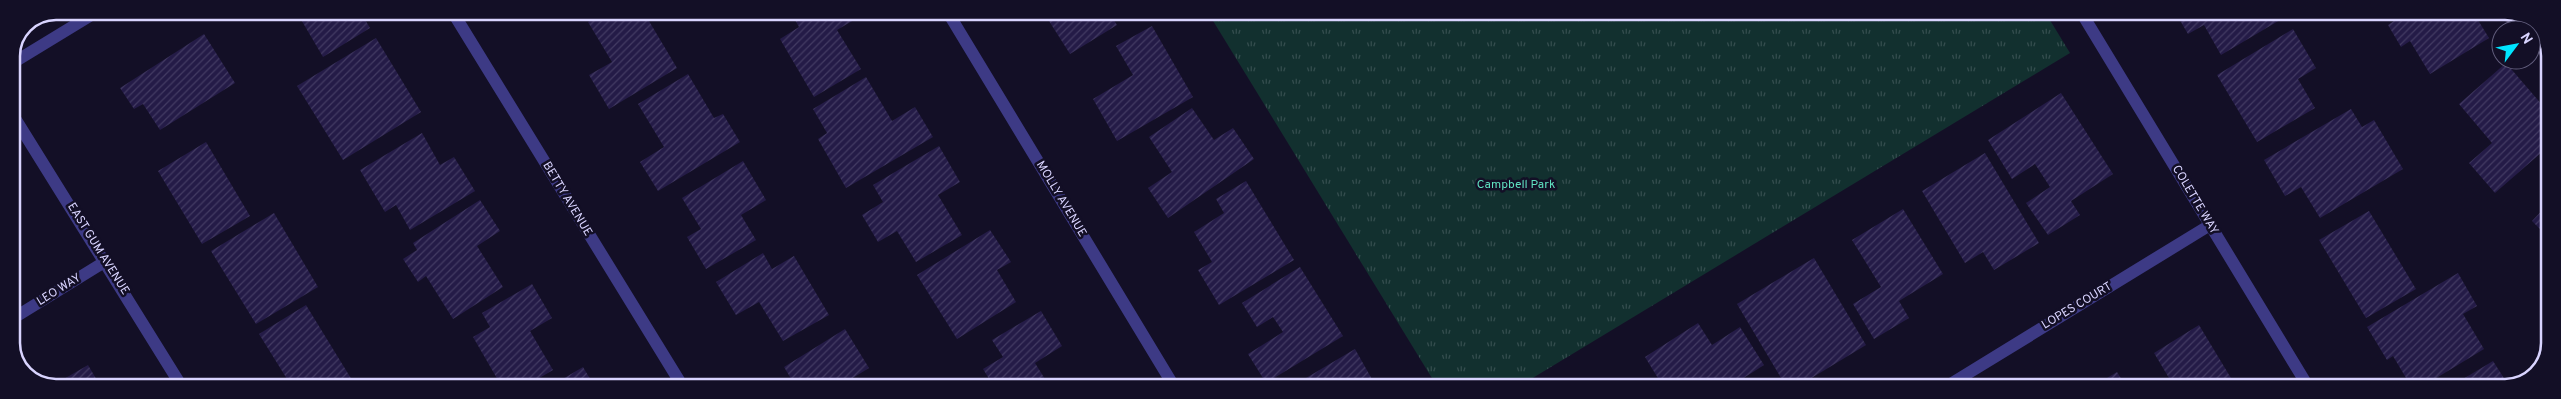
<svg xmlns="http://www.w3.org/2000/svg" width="2561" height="399" font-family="Overpass,sans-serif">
  <defs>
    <pattern id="park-tufts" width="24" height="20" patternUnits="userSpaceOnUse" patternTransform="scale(1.25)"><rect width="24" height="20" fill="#12302f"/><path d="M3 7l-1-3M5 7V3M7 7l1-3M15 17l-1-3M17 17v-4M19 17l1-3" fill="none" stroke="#344d4e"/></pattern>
    <pattern id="building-hatch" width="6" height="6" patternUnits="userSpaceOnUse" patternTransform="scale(1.25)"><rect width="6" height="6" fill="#241b47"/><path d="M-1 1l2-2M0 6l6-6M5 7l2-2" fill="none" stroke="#433b63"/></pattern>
  </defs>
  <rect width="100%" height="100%" fill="#130f26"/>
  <path fill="url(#park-tufts)" d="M1207 11 2045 12 2070 53 1516 388H1438Z"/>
  <path fill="url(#building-hatch)" d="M296 11H360L370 28 323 57Z
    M606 11H643L677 68 609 109 589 75 612 62 588 22Z
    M744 11H766L749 21Z
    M790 11H856L859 17 837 30 861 69 814 97 780 39 799 27Z
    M1064 11H1108L1117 25 1070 54 1049 21Z
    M2175 12H2289L2290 14 2221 55 2204 25 2188 34Z
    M2407 12H2473L2489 38 2430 74 2410 41 2401 47 2388 25Z
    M1152 26 1193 97 1117 141 1093 99 1133 75 1116 46Z
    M2293 29 2316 68 2298 79 2315 108 2257 142 2217 75Z
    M204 34 235 83 160 130 143 104 134 109 120 88Z
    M376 38 421 112 343 160 297 86Z
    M2506 63 2549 113V146L2495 193 2469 163 2492 143 2459 104Z
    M688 74 714 118 723 114 740 142 658 191 640 162 664 147 638 104Z
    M866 77 892 121 915 107 933 137 846 188 818 139 827 133 813 109Z
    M2061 93 2113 174 2071 201 2080 215 2048 235 2026 203 2050 187 2035 164 2012 179 1988 140Z
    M1192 108 1214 140 1233 128 1254 159 1168 218 1148 188 1172 172 1149 137Z
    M2351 109 2362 127 2374 120 2403 169 2320 218 2301 187 2285 196 2264 160Z
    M422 133 440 165 454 157 475 191 410 230 396 205 385 212 360 170Z
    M206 142 250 216 202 244 158 171Z
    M939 146 960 182 938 195 962 235 916 262 897 231 878 242 862 215 883 202 873 185Z
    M1985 153 2039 243 1994 270 1983 252 1965 263 1922 191Z
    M743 161 766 200 741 215 756 240 706 269 687 237 701 229 682 198Z
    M2549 166V176L2544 171Z
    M1246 181 1294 260 1219 305 1198 270 1212 262 1194 232 1224 213 1216 199Z
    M480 200 500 231 477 246 503 287 453 319 426 276 418 282 403 259 417 250 413 243Z
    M2549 203V238L2532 221Z
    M1903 209 1943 274 1899 301 1909 318 1874 339 1853 304 1881 287 1852 240Z
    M2369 211 2416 289 2366 318 2319 240Z
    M274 213 318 287 256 324 211 251Z
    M990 230 1011 262 997 270 1016 302 957 339 917 275Z
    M763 253 772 269 794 256 829 315 783 341 759 302 736 315 716 282Z
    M1814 258 1866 345 1795 388H1787L1737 304Z
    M1300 267 1343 336 1266 383 1248 354 1283 332 1273 317 1257 327 1242 303Z
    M2458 273 2477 306 2463 314 2484 349 2420 388H2412L2393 356 2387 360 2367 327Z
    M532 284 552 318 530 331 553 370 524 387H502L473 337 490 327 482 313Z
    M306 305 352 380 339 387H292L259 334Z
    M1041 311 1062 346 1035 363 1050 387H994L983 369 1003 357 992 340Z
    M1698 323 1712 345 1740 327 1764 365 1728 388H1664L1645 357Z
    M2199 325 2237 388H2175L2154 353Z
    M845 329 869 368 843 384 845 387H796L784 367Z
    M1355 349 1377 388H1289Z
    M2493 361 2509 386 2448 388Z
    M88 365 101 387H50Z
    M583 367 595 387H549Z
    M2117 372 2127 388H2090Z
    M1574 384 1587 387V388H1573Z"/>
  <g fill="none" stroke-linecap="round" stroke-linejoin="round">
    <path stroke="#3d3a85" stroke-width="12" d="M452 11 683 387
      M947 11 1175 388
      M2081 12 2309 388
      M11 64 98 11
      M12 319 106 261
      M1944 388 2210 225"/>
    <path stroke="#3d3a85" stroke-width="12" d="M11 112 182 387"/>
  </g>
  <g text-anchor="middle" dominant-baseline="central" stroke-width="5" stroke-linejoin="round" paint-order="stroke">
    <g font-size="12" fill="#5fe0c0" stroke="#130f26">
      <text x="1516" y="185">Campbell Park</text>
    </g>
    <g font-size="12" fill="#d9d4ff" stroke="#130f26">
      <text transform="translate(567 199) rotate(59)">BETTY AVENUE</text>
      <text transform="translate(1061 199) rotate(59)">MOLLY AVENUE</text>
      <text transform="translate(2195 200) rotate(59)">COLETTE WAY</text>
      <text transform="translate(98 249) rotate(58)">EAST GUM AVENUE</text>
      <text transform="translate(59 290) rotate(-32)">LEO WAY</text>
      <text transform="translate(2077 306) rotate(-31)">LOPES COURT</text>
    </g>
  </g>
  <path d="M0 0H2561V399H0ZM56 20H2505A36 36 0 0 1 2541 56V343A36 36 0 0 1 2505 379H56A36 36 0 0 1 20 343V56A36 36 0 0 1 56 20Z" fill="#130f26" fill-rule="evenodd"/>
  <path fill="none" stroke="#d9d4ff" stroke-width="2.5" d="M56 20H2505A36 36 0 0 1 2541 56V343A36 36 0 0 1 2505 379H56A36 36 0 0 1 20 343V56A36 36 0 0 1 56 20Z"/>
  <g transform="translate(2516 45) rotate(58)"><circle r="24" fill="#130f26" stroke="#625e7d"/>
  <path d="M0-4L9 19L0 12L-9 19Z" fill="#00e5ff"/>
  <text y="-8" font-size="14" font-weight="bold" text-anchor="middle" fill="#d9d4ff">N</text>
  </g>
</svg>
